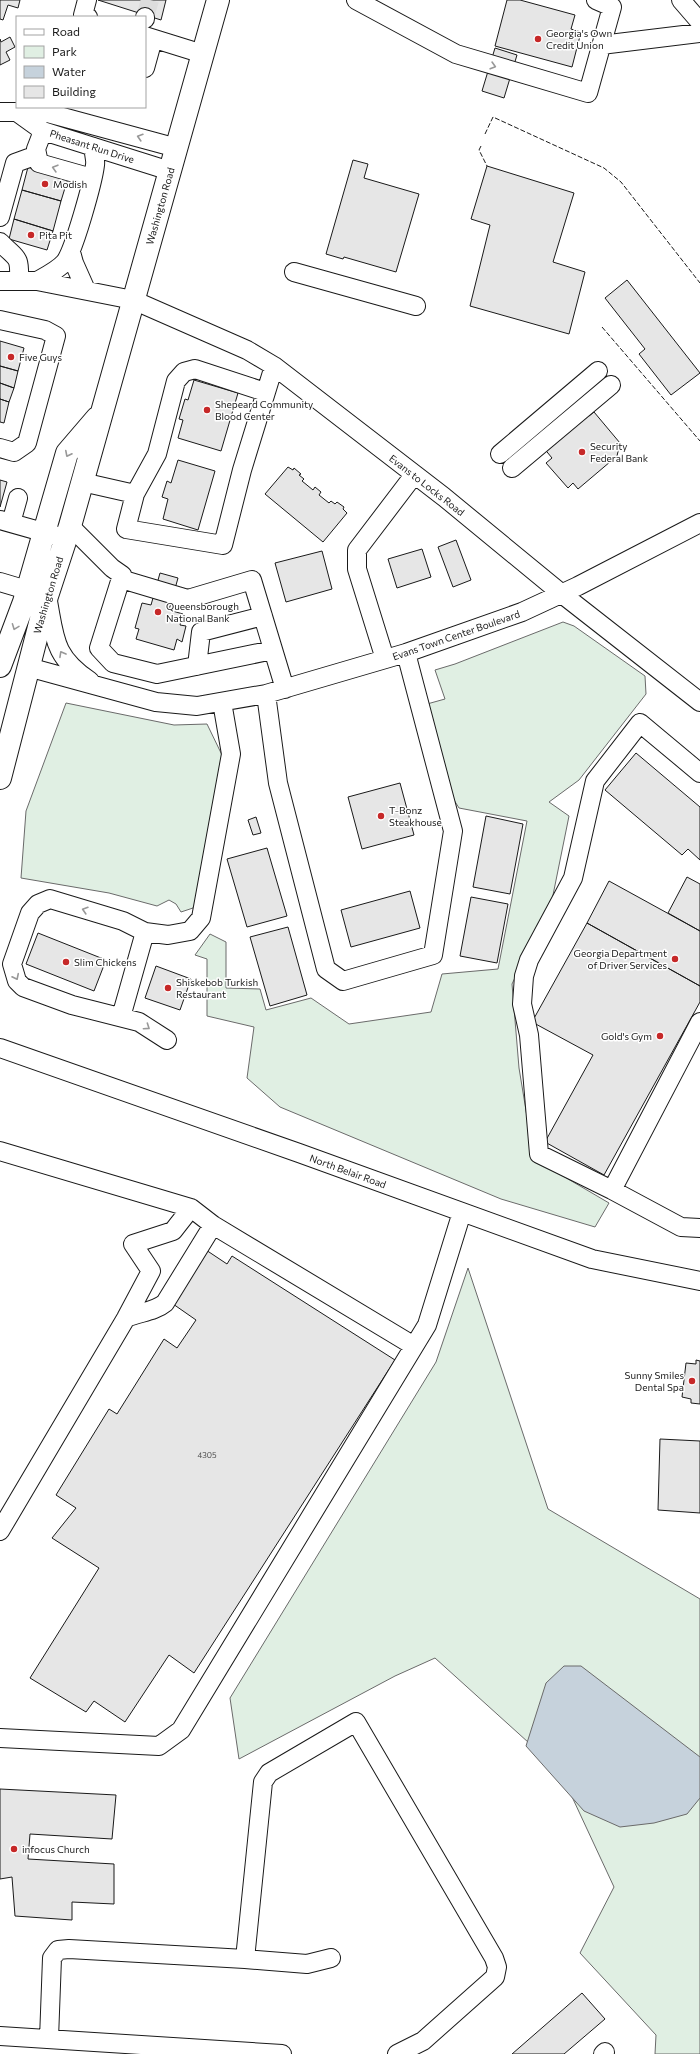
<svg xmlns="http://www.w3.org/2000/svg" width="700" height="2054" font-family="Commissioner,sans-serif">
  <rect width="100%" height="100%" fill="#fff"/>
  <path fill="#e0efe3" stroke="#6a6a6a" d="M563 622 574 626 645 676 646 694 579 780 549 802 569 816 552 900 512 984 519 1068 534 1159 609 1203 595 1227 501 1199 280 1107 247 1078 254 1027 207 1016V959L195 955 210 934 226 942V988L260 989 266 1010 311 998 349 1024 431 1012 442 974 498 969 527 821 459 808 454 800 427 704 445 699 435 670 455 664Z
    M66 703 174 725 207 724 222 755 197 901 193 908 181 912 176 904 169 900 157 906 109 893 21 878 26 811Z
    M468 1268 548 1509 700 1599V2054H655L656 2035 580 1953 614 1887 560 1771 435 1658 395 1676 239 1759 230 1698 436 1362Z"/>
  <path fill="#c6d2dc" stroke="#6a6a6a" d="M564 1666H581L700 1757V1798L687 1814 654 1823 620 1827 584 1811 526 1746 546 1683Z"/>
  <path fill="#e6e6e6" stroke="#1a1a1a" d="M0 0H20L18 8 8 5 3 20 0 19Z
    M98 0H166L161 20Z
    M507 0H520L575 15 571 29 581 32 572 67 495 46Z
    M10 37 15 47 6 52 10 60 0 65V39L1 42Z
    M495 48 517 55 504 98 482 91Z
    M353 160 368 164 364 178 419 194 396 272 344 257 343 259 326 254Z
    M487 166 574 193 553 262 585 272 569 334 470 306 490 225 471 219Z
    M28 167 68 178 61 201 22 190Z
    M22 190 61 201 53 231 14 219Z
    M14 219 53 231 47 250 9 239Z
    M627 280 700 373 671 395 639 354 645 349 605 298Z
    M0 341 24 348 18 371 0 366Z
    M0 366 18 371 14 388 0 383Z
    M194 380 238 393 221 451 178 438 183 420 179 419 185 399 188 400Z
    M0 383 14 388 9 402 0 399Z
    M0 399 9 402 4 423 0 422Z
    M585 411 589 416 594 412 620 443 617 456 578 489 573 483 568 488 546 463 552 458 543 447Z
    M178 460 215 471 198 530 163 519 168 499 162 497 167 481 171 483Z
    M288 467 293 470 294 468 301 474 299 475 304 479 302 481 313 490 315 487 321 492 319 495 329 503 331 501 335 504 337 502 344 507 343 509 347 513 323 542 265 494Z
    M0 480 7 482 0 507Z
    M456 540 471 580 453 587 438 547Z
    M422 549 431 577 397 588 388 559Z
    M322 551 332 589 286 602 275 563Z
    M160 573 178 578 169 610 183 614 180 625 186 626 182 642 177 639 174 650 136 639 139 629 135 628 142 603 151 605Z
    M636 753 700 807V860L688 849 682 855 605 790Z
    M400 783 414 835 362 849 348 797Z
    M486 816 523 824 510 894 473 887Z
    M256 817 261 833 253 835 248 820Z
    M267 848 287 916 247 927 227 859Z
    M687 877 700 884V931L668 913Z
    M609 881 700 931V986L587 923Z
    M410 891 420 928 351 947 341 910Z
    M471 897 508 904 497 963 460 956Z
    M587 923 700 986V1002L604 1175 545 1142 593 1055 532 1022Z
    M288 927 307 995 270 1006 250 937Z
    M38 933 106 960 94 991 26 964Z
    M156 966 191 979 180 1010 145 998Z
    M194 1242 227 1264 232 1256 395 1360 194 1673 169 1655 125 1722 94 1701 86 1712 30 1678 99 1568 52 1538 76 1508 56 1495 109 1409 117 1414 164 1339 177 1348 196 1320 163 1297Z
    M696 1360 700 1361V1404L691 1403V1399L682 1397 686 1363 696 1364Z
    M660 1439 700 1441V1513L658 1510Z
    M0 1789 116 1795 112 1839 30 1834 28 1859 114 1864V1904L72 1902V1920L15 1916 12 1877 0 1879Z
    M582 1993 605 2019 564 2054H512Z"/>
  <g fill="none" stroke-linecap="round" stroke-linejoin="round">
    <path stroke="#ddd" stroke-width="18" stroke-dasharray="18 9" stroke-linecap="butt" d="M145 17 150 0"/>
    <defs>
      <path id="minor" d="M87 0 83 15 88 17
        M356 0 456 54 588 93 612 7 596 0
        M681 0 700 22
        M145 19V17
        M145 36 203 54
        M601 45 700 33
        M145 68 153 39
        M0 112H44L177 148
        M18 113 43 131 170 171
        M43 131 36 149 39 163 92 178
        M0 217 15 163 37 155
        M0 242C17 260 20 254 19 281
        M71 252 74 263 86 290
        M294 272 416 306
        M0 281H37L133 300 247 350 274 366 444 497 562 594 700 702
        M37 281C46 276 58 270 65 262 74 250 93 182 95 165 96 159 93 154 94 147
        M0 320 45 330 56 336 27 443 14 452 0 448
        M500 454 598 371
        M512 468 611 385
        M82 482 135 494 126 529 223 545 242 470 274 366
        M135 494 157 454 176 381 184 372 195 369 265 392
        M0 520 57 536
        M11 523 18 498
        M70 526 112 568 122 575 99 648 113 663 157 674 273 650
        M121 579 188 599 252 580 285 689
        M0 582 47 596C55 636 52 656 90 681
        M385 659 357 569V550L414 475
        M197 666 201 632 263 616
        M28 667 156 702 197 706 266 694 406 653 522 612 578 586 700 523
        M266 694 278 783 326 969 343 981 433 955 453 831 406 653
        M121 1017 145 932
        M700 1022 612 1190 681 1227 700 1228
        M167 1040 139 1022 72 1005 23 987 17 981 12 964 30 913 38 904 50 899 123 921 145 932 168 935 190 931 201 918 231 754 222 702
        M0 1048 299 1153 592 1259 700 1281
        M0 1151 191 1208 213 1225 414 1346
        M612 1190 539 1154 529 1035 522 1004 524 976 529 960 573 878 595 781 640 723 700 773
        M126 1318C140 1312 154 1312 165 1303L213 1225
        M0 1531 126 1318 151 1271 133 1244 173 1231 191 1208
        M0 1738 159 1746 181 1730 427 1325 462 1212
        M245 1959 307 1964 331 1958
        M0 2036 282 2054
        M49 2039 52 1958 58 1950 69 1949 245 1959 263 1782 269 1773 356 1722 494 1958 497 1967 495 1977 423 2041 397 2054
        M603 2054 605 2052"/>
      <path id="major" d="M0 666 24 602 67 453 97 418
        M0 778 47 596 70 526 218 0"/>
    </defs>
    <use href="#minor" stroke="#1a1a1a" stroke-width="20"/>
    <use href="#major" stroke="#1a1a1a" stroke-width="24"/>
    <use href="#minor" stroke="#fff" stroke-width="18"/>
    <use href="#major" stroke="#fff" stroke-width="22"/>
    <path stroke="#1a1a1a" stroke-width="1" stroke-dasharray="5 2" stroke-linecap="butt" d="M485 134 493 117 604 168 621 182 700 283
      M481 146 479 150 487 166
      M602 327 700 441"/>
  </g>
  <defs><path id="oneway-chevron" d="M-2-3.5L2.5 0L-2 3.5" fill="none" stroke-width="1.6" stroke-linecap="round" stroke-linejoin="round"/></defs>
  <g stroke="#989898">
    <use href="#oneway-chevron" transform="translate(493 66) rotate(16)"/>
    <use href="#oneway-chevron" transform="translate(140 137) rotate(-163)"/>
    <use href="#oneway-chevron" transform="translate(55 168) rotate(-164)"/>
    <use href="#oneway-chevron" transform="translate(68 454) rotate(117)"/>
    <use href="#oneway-chevron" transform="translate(15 627) rotate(111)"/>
    <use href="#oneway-chevron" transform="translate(62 654) rotate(-119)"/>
    <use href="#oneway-chevron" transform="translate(85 910) rotate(-163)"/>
    <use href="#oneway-chevron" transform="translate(16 977) rotate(64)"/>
    <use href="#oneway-chevron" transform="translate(147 1027) rotate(34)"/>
  </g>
  <g fill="#c62828" stroke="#fff" stroke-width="1.5">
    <circle cx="538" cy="39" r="4"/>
    <circle cx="45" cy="184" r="4"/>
    <circle cx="31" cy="235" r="4"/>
    <circle cx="11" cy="357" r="4"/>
    <circle cx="207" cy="410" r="4"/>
    <circle cx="582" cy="452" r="4"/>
    <circle cx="158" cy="612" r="4"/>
    <circle cx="381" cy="816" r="4"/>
    <circle cx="675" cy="959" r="4"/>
    <circle cx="66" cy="962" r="4"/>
    <circle cx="168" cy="988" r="4"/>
    <circle cx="660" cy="1036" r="4"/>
    <circle cx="692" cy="1381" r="4"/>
    <circle cx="14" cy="1849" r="4"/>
  </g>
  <g text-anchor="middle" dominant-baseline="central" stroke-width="3" stroke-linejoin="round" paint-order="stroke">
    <g font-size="8" fill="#4d4d4d">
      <text x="207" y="1455">4305</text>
    </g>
    <g font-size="10" fill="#1a1a1a" stroke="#fff" text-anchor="start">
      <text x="546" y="33">Georgia's Own<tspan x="546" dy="12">Credit Union</tspan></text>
      <text x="53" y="184">Modish</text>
      <text x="39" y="235">Pita Pit</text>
      <text x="19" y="357">Five Guys</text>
      <text x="215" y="404">Shepeard Community<tspan x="215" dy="12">Blood Center</tspan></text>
      <text x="590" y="446">Security<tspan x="590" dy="12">Federal Bank</tspan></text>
      <text x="166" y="606">Queensborough<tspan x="166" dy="12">National Bank</tspan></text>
      <text x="389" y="810">T-Bonz<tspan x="389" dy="12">Steakhouse</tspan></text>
      <text x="667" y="953" text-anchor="end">Georgia Department<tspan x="667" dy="12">of Driver Services</tspan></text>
      <text x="74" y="962">Slim Chickens</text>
      <text x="176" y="982">Shiskebob Turkish<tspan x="176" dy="12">Restaurant</tspan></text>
      <text x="652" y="1036" text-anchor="end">Gold's Gym</text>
      <text x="684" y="1375" text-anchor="end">Sunny Smiles<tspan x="684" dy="12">Dental Spa</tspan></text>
      <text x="22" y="1849">infocus Church</text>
    </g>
    <g font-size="10" fill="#1a1a1a" stroke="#fff">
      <text transform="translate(92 146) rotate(18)">Pheasant Run Drive</text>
      <text transform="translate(160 206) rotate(-74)">Washington Road</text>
      <text transform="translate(427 485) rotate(38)">Evans to Locks Road</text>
      <text transform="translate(48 595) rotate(-73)">Washington Road</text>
      <text transform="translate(456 635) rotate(-19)">Evans Town Center Boulevard</text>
      <text transform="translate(348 1171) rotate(20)">North Belair Road</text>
    </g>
  </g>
  <rect x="16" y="16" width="130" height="92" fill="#ffffff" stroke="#a3a3a3"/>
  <rect x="24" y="29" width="20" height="6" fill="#ffffff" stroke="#a3a3a3"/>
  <text x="52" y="36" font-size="12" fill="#1a1a1a">Road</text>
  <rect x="24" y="46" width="20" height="12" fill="#e0efe3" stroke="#a3a3a3"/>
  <text x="52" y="56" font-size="12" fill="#1a1a1a">Park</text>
  <rect x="24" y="66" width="20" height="12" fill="#c6d2dc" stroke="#a3a3a3"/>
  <text x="52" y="76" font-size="12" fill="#1a1a1a">Water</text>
  <rect x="24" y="86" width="20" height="12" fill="#e6e6e6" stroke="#a3a3a3"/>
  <text x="52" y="96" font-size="12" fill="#1a1a1a">Building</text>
</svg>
